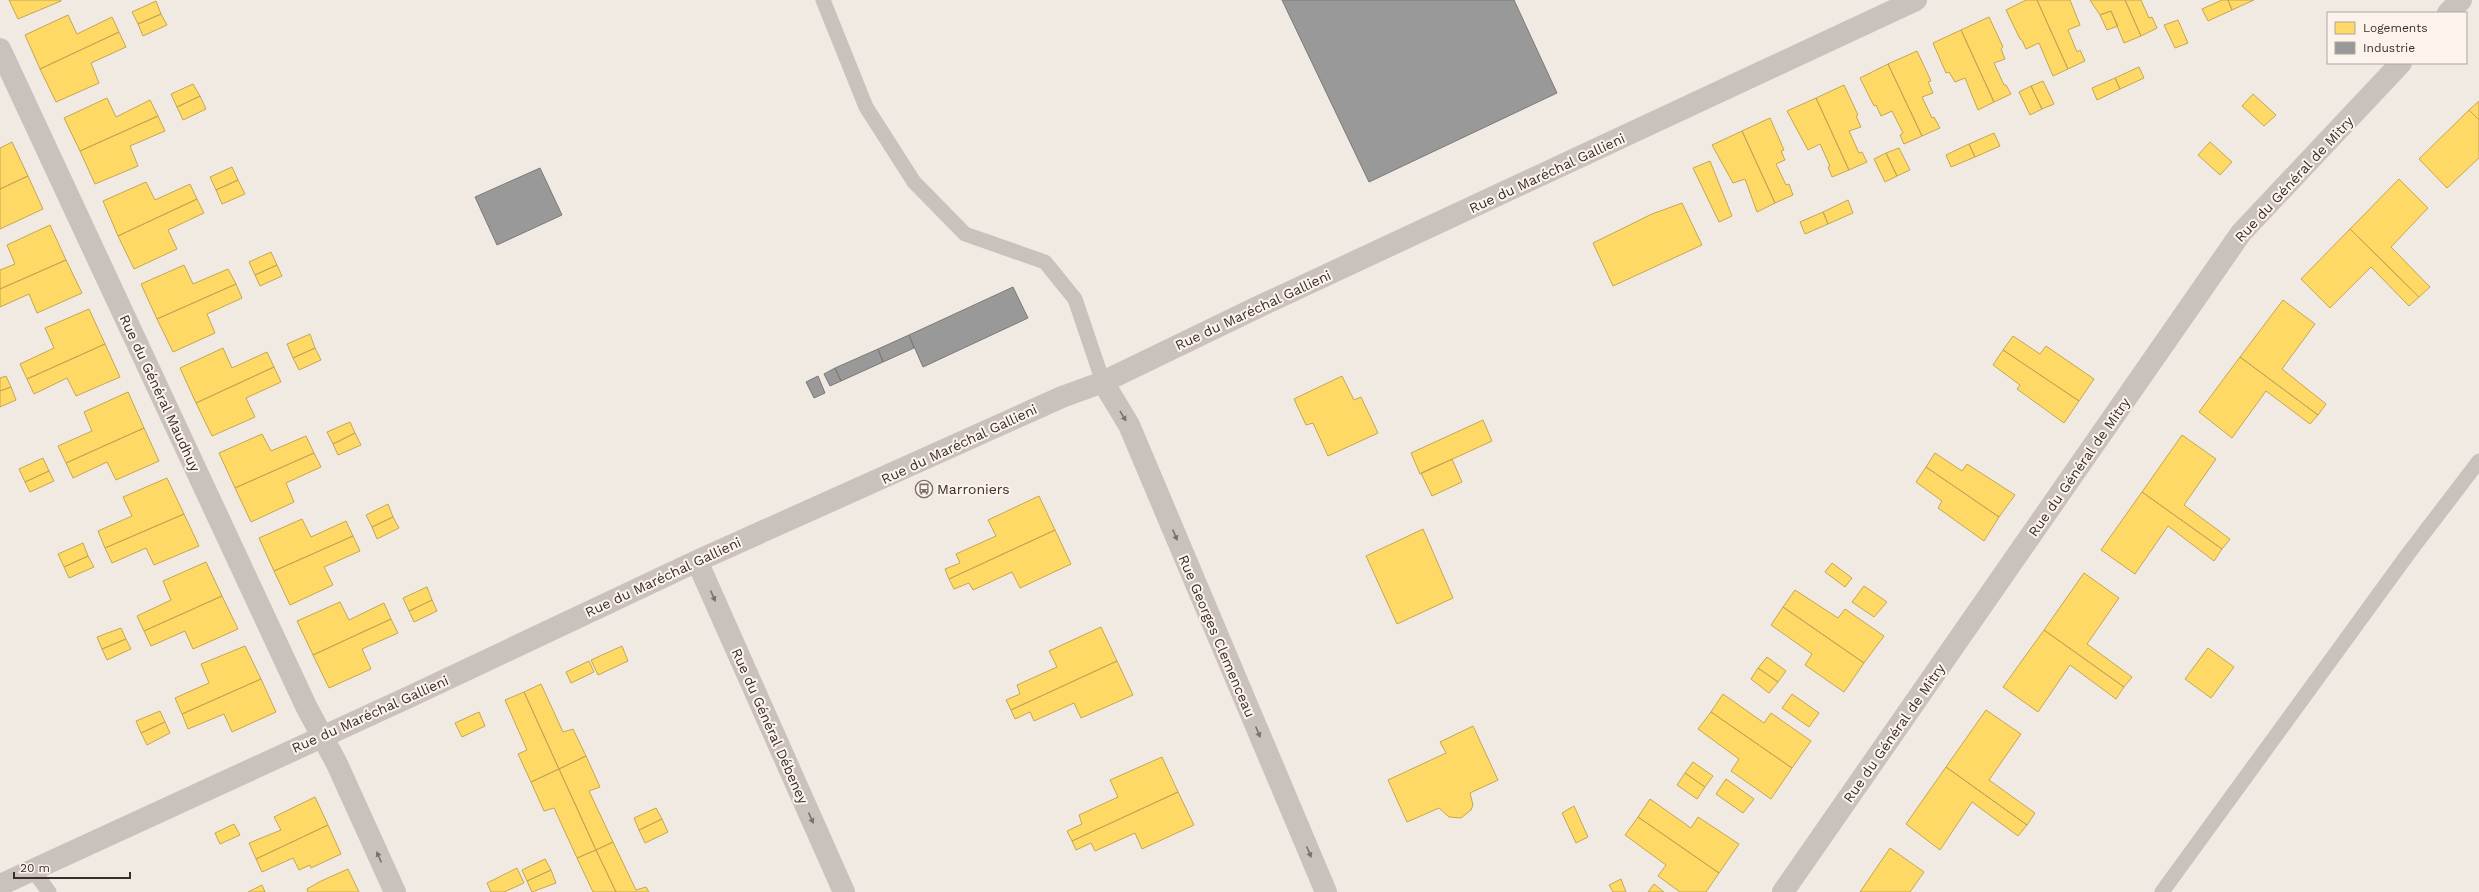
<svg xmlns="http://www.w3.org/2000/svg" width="2479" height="892" font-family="'Work Sans',sans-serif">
  <rect width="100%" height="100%" fill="#f0eae3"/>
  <path fill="#ffd966" stroke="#c4a654" d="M9 0H61V1L18 19Z
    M2026 0H2037L2068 69 2053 76 2039 43 2026 49 2022 40 2020 39 2006 10Z
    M2037 0H2070L2080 25 2068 30 2077 52 2080 50 2085 61 2068 69Z
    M2090 0H2125L2141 36 2124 43 2111 11 2100 15Z
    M2125 0H2141L2149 18 2152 17 2157 28 2141 36Z
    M2222 0H2228L2232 10 2208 21 2202 9Z
    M2228 0H2254L2232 10Z
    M156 1 161 14 138 24 132 12Z
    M2111 11 2118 26 2107 30 2100 15Z
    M161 14 167 25 143 36 138 24Z
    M68 15 77 34 112 17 119 32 40 69 25 35Z
    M1989 17 2003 47 2001 49 2005 59 1994 63 2004 85H2006L2011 94 1994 102 1961 30Z
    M2178 20 2188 43 2175 48 2164 25Z
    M1961 30 1994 102 1978 110 1965 78 1955 82 1949 72 1946 73 1933 43Z
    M119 32 126 47 91 63 99 83 56 102 40 69Z
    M1917 51 1931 81 1928 82 1933 93 1922 97 1932 118 1934 117 1940 128 1922 136 1888 64Z
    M1888 64 1922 136 1904 144 1900 135 1903 133 1892 111 1881 116 1876 105 1874 106 1860 78Z
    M2139 67 2144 78 2120 89 2115 78Z
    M2115 78 2120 89 2097 100 2092 88Z
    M2043 81 2054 104 2042 109 2031 86Z
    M193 84 200 96 177 107 171 94Z
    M1844 85 1858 115 1856 116 1861 127 1849 131 1859 153 1862 152 1867 162 1849 170 1816 98Z
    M2031 86 2042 109 2030 115 2019 92Z
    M2253 94 2276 115 2264 126 2242 106Z
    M200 96 206 109 183 120 177 107Z
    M107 98 116 117 150 100 158 116 80 151 64 118Z
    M1816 98 1849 170 1832 177 1828 167 1830 166 1820 144 1808 150 1787 111Z
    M2479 101V120L2469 110Z
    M2469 110 2479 120V158L2447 188 2419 159Z
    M158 116 165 131 130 146 138 166 95 184 80 151Z
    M1770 118 1784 150 1781 151 1785 160 1776 164 1786 185 1789 184 1793 195 1775 203 1742 131Z
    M1742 131 1775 203 1757 212 1745 179 1733 183 1712 145Z
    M1994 133 2000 146 1975 157 1969 144Z
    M12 142 28 176 0 189V148Z
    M2210 142 2232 162 2220 175 2198 155Z
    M1969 144 1975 157 1951 167 1946 155Z
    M1899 148 1910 170 1897 176 1886 153Z
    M1886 153 1897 176 1885 182 1874 159Z
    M1710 161 1732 216 1719 222 1693 168Z
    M232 167 238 180 216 190 210 177Z
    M28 176 43 209 0 229V189Z
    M2399 179 2428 208 2391 247 2430 287 2419 297 2350 229Z
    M238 180 245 194 222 204 216 190Z
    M146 182 155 200 190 184 197 199 118 236 103 201Z
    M197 199 204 213 168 230 177 249 134 269 118 236Z
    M1848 200 1853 213 1828 224 1823 212Z
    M1682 203 1702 245 1613 286 1593 243 1652 214Z
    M1823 212 1828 224 1805 234 1800 222Z
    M50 225 66 260 0 289V270L15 264 7 245Z
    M2350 229 2419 297 2409 306 2371 267 2330 308 2301 279Z
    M271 252 277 265 255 275 249 262Z
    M66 260 82 293 37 313 29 294 0 307V289Z
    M184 265 193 284 228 269 236 284 157 319 141 284Z
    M277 265 282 276 260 286 255 275Z
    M236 284 242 298 207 314 215 333 173 352 157 319Z
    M2283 300 2315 324 2282 369 2326 404 2318 415 2240 357Z
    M89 309 105 344 27 379 20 364 54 348 45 328Z
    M310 334 315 348 293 358 287 344Z
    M2013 336 2040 354 2046 346 2094 379 2079 401 2003 350Z
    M105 344 120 377 76 396 67 378 34 394 27 379Z
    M223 348 232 368 267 352 274 367 196 403 180 368Z
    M315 348 321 360 299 370 293 358Z
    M2003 350 2079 401 2064 423 2017 389 2020 385 1993 365Z
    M2240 357 2318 415 2310 424 2266 391 2232 438 2199 412Z
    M274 367 281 382 246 398 255 417 212 436 196 403Z
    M6 376 11 387 0 391V378Z
    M1342 376 1354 400 1361 397 1378 433 1328 456 1313 423 1306 425 1294 399Z
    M11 387 16 400 0 407V391Z
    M128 392 144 428 66 463 58 446 92 431 84 412Z
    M1483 420 1492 441 1420 474 1411 453Z
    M350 422 355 433 333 444 327 432Z
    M144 428 159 461 116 480 107 462 73 478 66 463Z
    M355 433 361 445 338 455 333 444Z
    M262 434 271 451 306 436 314 453 235 488 219 453Z
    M2182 435 2216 459 2184 505 2230 539 2222 549 2142 492Z
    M314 453 321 467 286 483 294 502 251 522 235 488Z
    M1935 453 1962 471 1967 464 2015 495 1999 517 1926 467Z
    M43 458 49 471 25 482 19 469Z
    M1452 459 1462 482 1432 496 1421 473Z
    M1926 467 1999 517 1984 541 1938 508 1942 501 1916 482Z
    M49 471 54 481 30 492 25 482Z
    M167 478 184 514 105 548 98 531 132 516 123 497Z
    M2142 492 2222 549 2214 561 2168 526 2135 574 2101 550Z
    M1039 496 1055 530 949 579 945 569 960 563 956 554 996 536 988 520Z
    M388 504 393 517 372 527 366 515Z
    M184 514 199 546 154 565 146 548 112 563 105 548Z
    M393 517 399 528 377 539 372 527Z
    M302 519 311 537 346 521 353 536 274 571 259 538Z
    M1423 529 1453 598 1397 624 1366 556Z
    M1055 530 1071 564 1020 588 1012 572 973 590 969 583 954 589 949 579Z
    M353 536 360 551 324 567 333 585 290 605 274 571Z
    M83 543 88 556 64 567 58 554Z
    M88 556 94 567 69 578 64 567Z
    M206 562 222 596 144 631 137 616 171 600 163 581Z
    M1832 563 1852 578 1845 587 1825 572Z
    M2084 573 2119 598 2087 644 2132 677 2124 687 2044 630Z
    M1864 586 1887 602 1874 617 1852 602Z
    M427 587 432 600 409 611 403 598Z
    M1795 590 1838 618 1845 609 1884 636 1864 663 1783 607Z
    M222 596 238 629 193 649 185 631 151 646 144 631Z
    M432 600 437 611 414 622 409 611Z
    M340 602 349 620 384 603 391 619 313 655 297 621Z
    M1783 607 1864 663 1844 692 1805 665 1812 654 1771 625Z
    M391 619 398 633 362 649 371 669 329 688 313 655Z
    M1101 627 1117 661 1011 710 1006 700 1020 694 1017 685 1057 667 1049 651Z
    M121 628 126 639 102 649 97 637Z
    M2044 630 2124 687 2116 699 2070 665 2038 712 2003 687Z
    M126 639 131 649 107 660 102 649Z
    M245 646 261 679 182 714 175 698 209 683 201 664Z
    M622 646 628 661 598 675 591 660Z
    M2208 648 2234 667 2211 698 2185 679Z
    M1767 657 1786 671 1778 682 1758 668Z
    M589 661 594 672 571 683 566 672Z
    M1117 661 1133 695 1081 718 1074 703 1034 721 1030 712 1015 719 1011 710Z
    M1758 668 1778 682 1769 693 1751 679Z
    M261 679 276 712 232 732 224 714 188 729 182 714Z
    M541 684 563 732 573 729 586 756 559 769 524 692Z
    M524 692 559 769 531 782 518 754 527 750 505 700Z
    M1723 694 1764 723 1771 713 1811 741 1792 768 1711 712Z
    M1792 694 1819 713 1809 727 1782 708Z
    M1986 710 2021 734 1989 780 2035 813 2027 825 1946 767Z
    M160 711 165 722 141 733 136 721Z
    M479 712 485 726 462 737 455 723Z
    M1711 712 1792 768 1771 799 1731 771 1739 759 1698 729Z
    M165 722 170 733 147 745 141 733Z
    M1473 726 1498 780 1470 793 1473 805 1471 810 1461 818 1449 817 1439 808 1407 822 1388 780 1446 753 1440 742Z
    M586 756 600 787 589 791 613 842 596 850 559 769Z
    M1162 757 1178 792 1072 841 1067 831 1082 824 1079 815 1118 797 1110 780Z
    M1693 762 1713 776 1705 787 1685 773Z
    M1946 767 2027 825 2018 836 1972 802 1940 850 1906 824Z
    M559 769 596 850 577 858 554 808 544 811 531 782Z
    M1685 773 1705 787 1697 799 1677 785Z
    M1726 779 1754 799 1743 813 1716 794Z
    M1178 792 1194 825 1142 849 1135 833 1095 851 1091 843 1076 850 1072 841Z
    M315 797 328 825 256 859 249 843 281 830 274 817Z
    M1650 799 1691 828 1698 817 1739 844 1719 873 1638 817Z
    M1574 806 1588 837 1576 843 1562 813Z
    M656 808 662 819 639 830 634 818Z
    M1638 817 1719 873 1706 892H1680L1658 876 1666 865 1625 835Z
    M662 819 668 832 645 843 639 830Z
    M234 824 240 835 220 844 215 833Z
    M328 825 341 854 311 868 310 865 299 870 293 858 262 872 256 859Z
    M613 842 636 890 646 887 649 892H616L596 850Z
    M1890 848 1924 872 1910 892H1860Z
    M596 850 616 892H593L577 858Z
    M545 859 551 870 527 881 522 870Z
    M517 868 524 883 504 892H491L487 883Z
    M348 869 359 892H308L307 889 319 882Z
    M551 870 556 883 532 892 527 881Z
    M1621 879 1626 892H1613L1609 885Z
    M1654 884 1664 892H1648Z
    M262 885 265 892H248Z"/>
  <path fill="#999" stroke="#7d7977" d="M1282 0H1514L1557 93 1369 182Z
    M540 168 562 215 497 245 475 197Z
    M1013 287 1028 318 923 367 909 335Z
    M909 335 914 348 883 362 878 349Z
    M878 349 883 362 841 381 835 368Z
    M835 368 841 381 830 386 824 374Z
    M818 376 825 393 814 398 806 382Z"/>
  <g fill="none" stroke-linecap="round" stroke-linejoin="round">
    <path stroke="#c9c2bc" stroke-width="15" d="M823 0 866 107 914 182 965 234 1045 262 1075 299 1103 382
      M33 870 49 892
      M2162 892 2408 554 2479 461"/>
    <path stroke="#c9c2bc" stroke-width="22" d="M0 49 306 706 337 764 395 892
      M1103 382 1129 425 1326 892
      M697 561 844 892
      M0 885 409 697 697 561 1062 397 1103 382 1262 305 1916 0"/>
    <path stroke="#c9c2bc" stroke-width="22" d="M2448 13 2461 0
      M1783 892 2241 233 2401 63"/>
  </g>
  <defs><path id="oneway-solid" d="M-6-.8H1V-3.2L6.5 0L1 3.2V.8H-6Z"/></defs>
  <g fill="#7b716b">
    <use href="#oneway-solid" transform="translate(1123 416) rotate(59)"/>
    <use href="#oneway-solid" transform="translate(1175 535) rotate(67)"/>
    <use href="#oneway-solid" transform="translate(713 596) rotate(66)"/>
    <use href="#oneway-solid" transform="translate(1258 732) rotate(67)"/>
    <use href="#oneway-solid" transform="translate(811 818) rotate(66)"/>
    <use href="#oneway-solid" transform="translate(1309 852) rotate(67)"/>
    <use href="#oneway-solid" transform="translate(379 857) rotate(-114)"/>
  </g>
  <defs>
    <symbol id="bus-ring" viewBox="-11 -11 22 22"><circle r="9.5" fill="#fcf4ec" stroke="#7a706a" stroke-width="1.5"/><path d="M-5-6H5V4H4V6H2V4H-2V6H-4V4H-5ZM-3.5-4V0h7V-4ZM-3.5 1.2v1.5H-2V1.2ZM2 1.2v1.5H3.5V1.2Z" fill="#7a706a"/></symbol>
  </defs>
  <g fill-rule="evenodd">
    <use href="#bus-ring" x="914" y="479" width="20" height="20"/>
  </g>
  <g text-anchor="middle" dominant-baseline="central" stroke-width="4" stroke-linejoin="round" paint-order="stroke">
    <g font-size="14" fill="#3b2e29" stroke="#fcf4ec">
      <text transform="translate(1547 173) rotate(-25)">Rue du Maréchal Gallieni</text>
      <text transform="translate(2294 179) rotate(-47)">Rue du Général de Mitry</text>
      <text transform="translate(1253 310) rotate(-25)">Rue du Maréchal Gallieni</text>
      <text transform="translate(160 393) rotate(65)">Rue du Général Maudhuy</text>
      <text transform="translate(959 444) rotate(-25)">Rue du Maréchal Gallieni</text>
      <text transform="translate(2079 467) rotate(-55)">Rue du Général de Mitry</text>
      <text transform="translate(663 577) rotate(-25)">Rue du Maréchal Gallieni</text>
      <text transform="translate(1217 636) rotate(67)">Rue Georges Clemenceau</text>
      <text transform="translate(370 714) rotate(-24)">Rue du Maréchal Gallieni</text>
      <text transform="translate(770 726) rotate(66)">Rue du Général Débeney</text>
      <text transform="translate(1894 733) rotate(-55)">Rue du Général de Mitry</text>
    </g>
    <g font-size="14" fill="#3b2e29" stroke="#fcf4ec" text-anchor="start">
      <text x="937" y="489">Marroniers</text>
    </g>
  </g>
  <rect x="2327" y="12" width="140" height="52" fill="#fcf4ec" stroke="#afa59e"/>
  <rect x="2335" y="22" width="20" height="12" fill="#ffd966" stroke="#afa59e"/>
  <text x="2363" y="32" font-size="12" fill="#3b2e29">Logements</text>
  <rect x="2335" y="42" width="20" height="12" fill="#999999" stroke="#afa59e"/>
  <text x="2363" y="52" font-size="12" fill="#3b2e29">Industrie</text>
  <path d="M14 872v6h116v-6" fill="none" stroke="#3b2e29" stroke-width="2"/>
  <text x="20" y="872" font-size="12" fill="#3b2e29" stroke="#fcf4ec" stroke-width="3" paint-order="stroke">20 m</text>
</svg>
